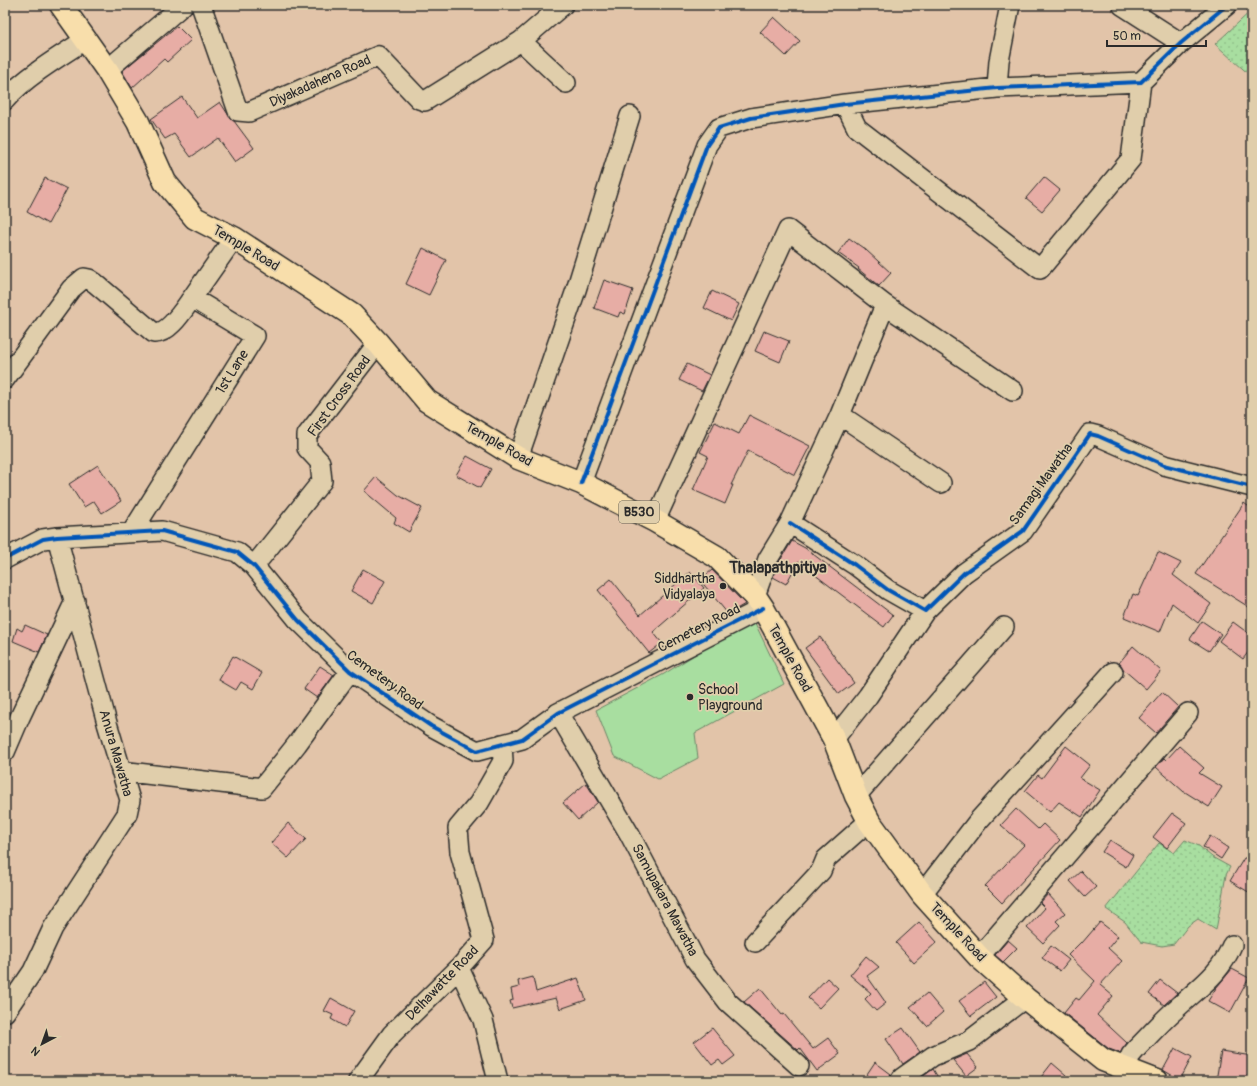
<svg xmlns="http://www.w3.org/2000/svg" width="1257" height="1086" font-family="Pangolin,sans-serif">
  <defs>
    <pattern id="park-dots" width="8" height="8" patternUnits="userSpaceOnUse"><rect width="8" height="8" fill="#a8dea0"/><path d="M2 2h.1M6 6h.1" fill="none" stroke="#91bf8a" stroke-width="1.8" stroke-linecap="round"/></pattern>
  </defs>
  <rect width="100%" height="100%" fill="#e2c4a9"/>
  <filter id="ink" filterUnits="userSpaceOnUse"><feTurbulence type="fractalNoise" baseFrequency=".025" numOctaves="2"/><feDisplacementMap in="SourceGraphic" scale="8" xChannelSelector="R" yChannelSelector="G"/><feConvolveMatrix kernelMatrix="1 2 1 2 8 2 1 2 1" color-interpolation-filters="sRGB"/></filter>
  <g filter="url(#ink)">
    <path fill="#a8dea0" stroke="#6a8466" d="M755 623 784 684 695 733 698 758 658 779 614 756 596 710 664 674 726 635Z"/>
    <path fill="url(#park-dots)" stroke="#6a8466" d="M1252 10V77L1215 44Z
      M1185 840 1199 846 1212 857 1230 867 1226 875 1216 930 1198 919 1188 926 1174 944 1162 946 1141 942 1125 922 1106 909 1159 843 1174 853Z"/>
    <path fill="#e7ada5" stroke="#2b2b2b" d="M774 17 800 41 786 56 760 32Z
      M177 26 191 40 167 62 164 59 132 88 122 71Z
      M182 97 197 118 220 102 231 119 234 121 254 148 235 162 218 138 191 157 174 134 165 139 151 119Z
      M1044 177 1060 190 1042 211 1026 198Z
      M45 178 67 189 48 224 27 212Z
      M849 238 866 250 891 273 879 286 858 269 859 268 838 253Z
      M423 248 446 260 429 295 406 284Z
      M604 280 633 290 625 314 620 312 618 317 594 308Z
      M712 291 739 304 731 321 704 308Z
      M764 331 789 341 780 362 755 351Z
      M687 364 710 375 702 391 679 380Z
      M749 415 810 446 795 475 748 451 731 485H733L725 504 693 490 708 456 700 452 715 422 739 434Z
      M467 456 491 469 480 488 456 475Z
      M98 465 121 501 102 513 94 501 84 507 69 484Z
      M376 477 398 495 422 508 409 532 394 523 396 518 364 491Z
      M1244 503 1252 509V609L1196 574Z
      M792 541 805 548 893 615 884 627 798 562 786 584 773 577 778 564Z
      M1158 552 1181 563 1173 575 1211 604 1198 623 1172 603 1160 632 1124 617 1133 594 1138 596Z
      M363 569 385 581 373 603 351 591Z
      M712 570 743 602 745 604 728 614 700 580Z
      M690 572 704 588 653 632 662 643 649 653 598 590 611 579 640 615Z
      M1202 621 1221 634 1209 651 1190 639Z
      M1233 622 1252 636V647L1243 659 1219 641Z
      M25 625 47 635 39 652 13 641 17 628 22 631Z
      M820 637 854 683 839 694 805 648Z
      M1133 646 1161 671 1146 689 1124 670 1119 663Z
      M233 656 262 673 253 689 241 682 236 690 219 680Z
      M320 666 334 675 317 698 304 689Z
      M1162 692 1178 707 1156 733 1139 718Z
      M1066 746 1090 765 1080 778 1100 790 1082 817 1059 802 1050 812 1025 791 1038 775 1042 778Z
      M1179 746 1204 768 1199 773 1222 787 1209 807 1185 792H1184L1156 767 1164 758 1166 760Z
      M586 783 598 802 578 820 563 803Z
      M1016 809 1038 829 1043 824 1060 840 1002 903 985 886 1024 845 1001 825Z
      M1172 813 1186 823 1167 848 1153 837Z
      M288 823 306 839 288 858 271 843Z
      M1210 836 1228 848 1221 859 1203 847Z
      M1110 840 1133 855 1126 867 1102 852Z
      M1244 858H1248L1252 861V894L1230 881Z
      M1081 871 1096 887 1085 897 1070 881Z
      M1048 894 1065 913 1056 921 1060 925 1043 943 1027 928 1045 908 1040 903Z
      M919 922 937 942 914 963 896 943Z
      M1100 922 1118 936 1108 948 1122 961 1100 985 1113 996 1097 1015 1127 1043 1120 1053 1109 1049 1064 1013 1076 998 1079 1000 1095 981 1068 955 1081 942 1082 943Z
      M1008 940 1017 948 1003 962 995 955Z
      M1051 946 1069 960 1060 971 1042 958Z
      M866 956 879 967 867 976 886 1003 876 1011 865 999 871 993 850 975Z
      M1232 969 1249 978 1230 1013 1208 1001 1216 988Z
      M533 977 536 992 578 978 586 1000 560 1009 556 998 512 1008 510 1001 513 1000 511 989 519 987 518 981Z
      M827 978 838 988 819 1008 808 998Z
      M1160 980 1177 993 1164 1005 1149 994Z
      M984 982 996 997 971 1016 959 1001Z
      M760 988 782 1015 784 1014 813 1049 828 1038 840 1054 817 1071 800 1048 798 1050 744 1002Z
      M927 993 943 1012 927 1026 910 1007Z
      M331 998 354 1011 345 1027 331 1019 333 1015 324 1011Z
      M712 1028 735 1056 723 1065 719 1060 712 1065 694 1042Z
      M903 1028 920 1052 903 1064 886 1039Z
      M1175 1048 1192 1057 1180 1080 1163 1070Z
      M1221 1051 1252 1056V1081H1216Z
      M967 1054 978 1067 966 1076 953 1060Z
      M875 1062 891 1074 889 1081H871L865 1077Z
      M1052 1063 1066 1075 1062 1081H1038Z
      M933 1069 940 1081H917Z"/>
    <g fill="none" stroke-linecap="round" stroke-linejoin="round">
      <defs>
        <path id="minor" d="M201 5 238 111 249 112 378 56 419 99 425 101 521 41 563 5
          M1122 5 1181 43
          M521 41 566 83
          M107 70 183 5
          M997 88 999 61 1010 5
          M5 100C24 78 60 56 85 40
          M845 104 857 128 1040 269 1131 159 1141 82
          M5 379 71 289 84 278 89 279 95 283 154 333C169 334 184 309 192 298
          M840 415 941 483
          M518 458 576 290 630 116
          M581 483 707 145 719 128 751 118 845 104 997 88 1141 82 1181 43 1227 5
          M655 521 788 230 885 305 1013 391
          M790 523 855 565 888 590 925 611 964 573 1023 531 1090 434 1098 436 1164 465 1252 487
          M132 532 255 336 192 298 234 238
          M5 559 43 539 57 537 162 531 237 552 254 566 298 620 350 671 431 726 477 751 522 739 558 713 763 608
          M254 566 322 481 320 462 307 448V435L378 343
          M755 596 768 559 790 523 840 415 885 305
          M558 713 630 835 695 959 728 1002 799 1066
          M834 739 868 696 925 611
          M5 752 20 717 75 601
          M121 771 262 788 297 744 350 671
          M856 796 1004 627
          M922 894 979 820 1113 672
          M755 942 821 871 826 859 869 821
          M979 957 1188 713
          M459 968 483 1020 498 1081
          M5 1012 33 971 53 928 127 814 130 800 107 723 57 537
          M1125 1069 1131 1055 1137 1048C1150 1035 1162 1021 1176 1009 1198 988 1220 975 1232 945
          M358 1081 392 1034 459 968 484 940 460 852 458 828 479 803 503 761 502 744
          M900 1081 902 1078 933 1056 969 1041 1025 998"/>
        <path id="major" d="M61 5 107 70 138 122 165 182 195 218 234 238 352 315 378 343 427 401 518 458 581 483 655 521 717 557 755 596 763 608 834 739 856 796 869 821 922 894 979 957 1025 998 1103 1060 1157 1081"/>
      </defs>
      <use href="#minor" stroke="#2b2b2b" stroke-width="22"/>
      <use href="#major" stroke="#2b2b2b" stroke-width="25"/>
      <use href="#minor" stroke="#e0ceab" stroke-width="19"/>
      <use href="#major" stroke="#f8deab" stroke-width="22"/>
      <defs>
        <path id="cycleway" d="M581 483 707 145 719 128 751 118 845 104 997 88 1141 82 1181 43 1227 5
          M790 523 855 565 888 590 925 611 964 573 1023 531 1090 434 1098 436 1164 465 1252 487
          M5 559 43 539 57 537 162 531 237 552 254 566 298 620 350 671 431 726 477 751 522 739 558 713 763 608"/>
      </defs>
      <use href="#cycleway" stroke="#e0ceab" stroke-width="6"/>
      <use href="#cycleway" stroke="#0057b8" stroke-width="4"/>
    </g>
  </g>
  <g fill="#2b2b2b" stroke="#e0ceab" stroke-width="1.5">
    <circle cx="723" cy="586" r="4"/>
    <circle cx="690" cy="697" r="4"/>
  </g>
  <g text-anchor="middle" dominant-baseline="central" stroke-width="3.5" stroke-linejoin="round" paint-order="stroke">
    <rect fill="#e0ceab" stroke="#615c51" stroke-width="1" x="619" y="501" width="40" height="22" rx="3"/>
    <g font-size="13" font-weight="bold" fill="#2b2b2b">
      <text x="639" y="512">B530</text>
    </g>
    <g font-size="14" fill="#2b2b2b" stroke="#e0ceab">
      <text transform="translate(320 81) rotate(-24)">Diyakadahena Road</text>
      <text transform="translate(246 248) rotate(31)">Temple Road</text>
      <text transform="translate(232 372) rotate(-58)">1st Lane</text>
      <text transform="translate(339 396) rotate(-54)">First Cross Road</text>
      <text transform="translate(499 444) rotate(30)">Temple Road</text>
      <text transform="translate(1041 484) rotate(-54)">Samagi Mawatha</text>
      <text transform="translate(699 628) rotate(-27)">Cemetery Road</text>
      <text transform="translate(790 658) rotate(61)">Temple Road</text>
      <text transform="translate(385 680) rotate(36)">Cemetery Road</text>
      <text transform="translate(116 753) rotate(74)">Anura Mawatha</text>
      <text transform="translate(665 900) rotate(62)">Samupakara Mawatha</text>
      <text transform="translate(958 932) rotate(47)">Temple Road</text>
      <text transform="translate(442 983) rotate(-46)">Delhawatte Road</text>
    </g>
    <g font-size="14" fill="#2b2b2b" stroke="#e0ceab" text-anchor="end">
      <text x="715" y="578">Siddhartha<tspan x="715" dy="16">Vidyalaya</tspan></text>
      <text x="698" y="689" text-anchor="start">School<tspan x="698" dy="16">Playground</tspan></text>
    </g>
    <g font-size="16" font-weight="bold" fill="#2b2b2b" stroke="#e0ceab">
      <text x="778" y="568">Thalapathpitiya</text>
    </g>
  </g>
  <rect width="1257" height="1086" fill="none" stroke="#e0ceab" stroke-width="20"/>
  <rect x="10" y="10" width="1237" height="1066" fill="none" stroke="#2b2b2b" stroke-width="1.5" filter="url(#ink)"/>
  <g transform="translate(42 1044) rotate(221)" stroke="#e0ceab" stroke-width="3" paint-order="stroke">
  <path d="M0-3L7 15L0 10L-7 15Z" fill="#2b2b2b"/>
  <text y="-6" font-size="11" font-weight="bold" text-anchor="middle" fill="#2b2b2b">N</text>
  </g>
  <path d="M1107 40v6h99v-6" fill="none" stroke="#2b2b2b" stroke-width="2"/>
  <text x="1113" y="40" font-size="12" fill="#2b2b2b" stroke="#e0ceab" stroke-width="3" paint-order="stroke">50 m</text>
</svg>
